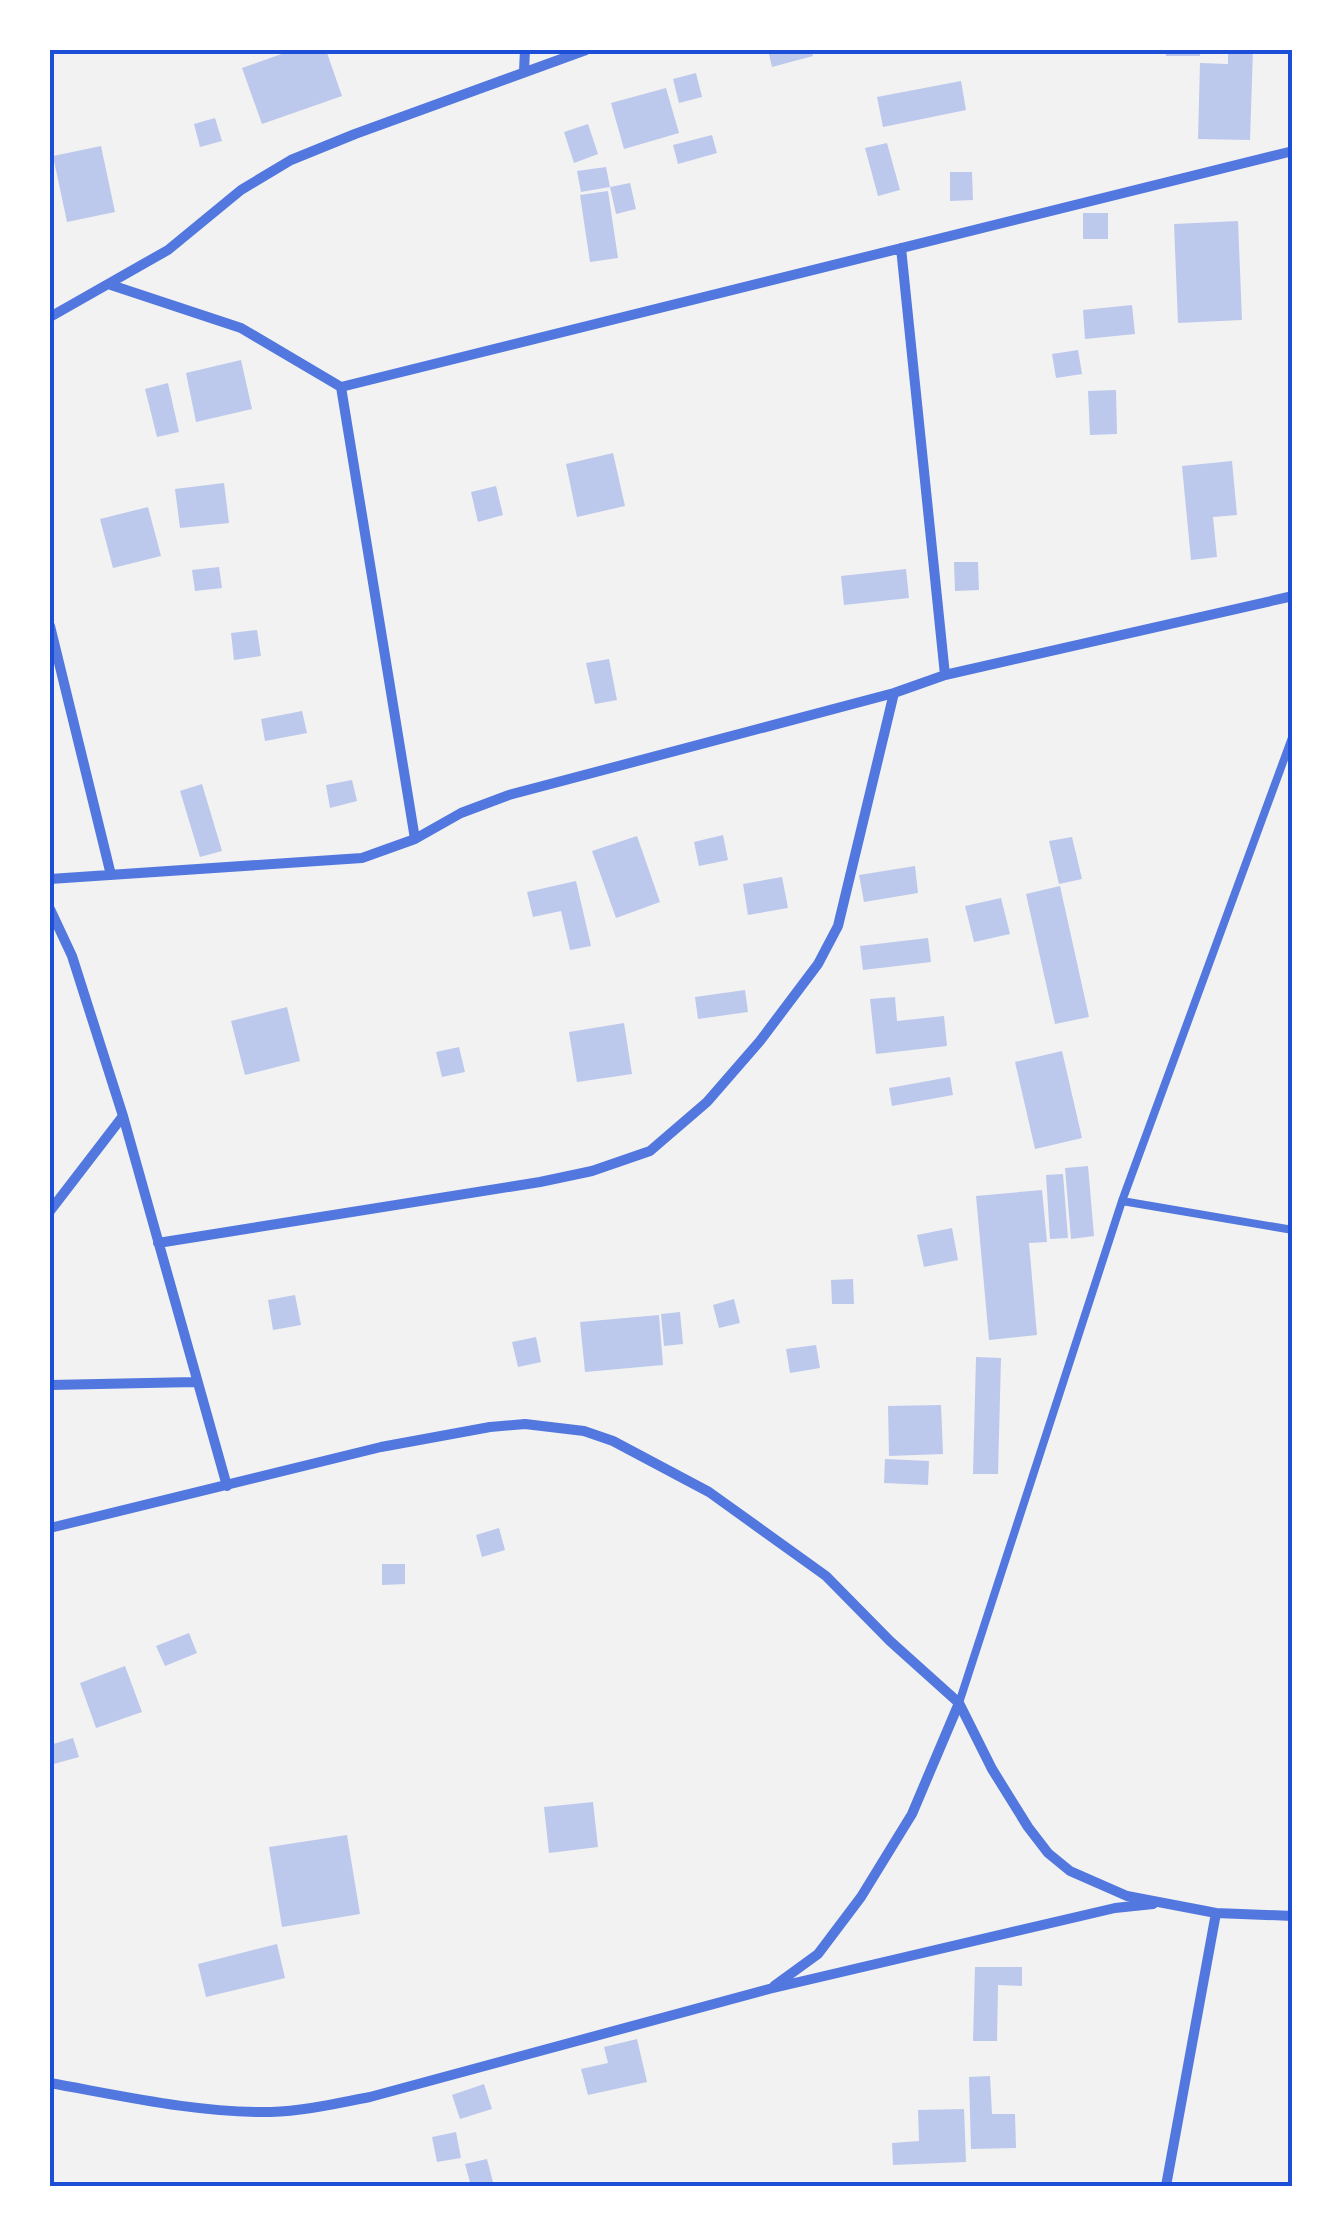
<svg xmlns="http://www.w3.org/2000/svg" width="1343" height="2236" font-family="'IBM Plex Sans',sans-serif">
  <rect width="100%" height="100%" fill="#f2f2f2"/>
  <path fill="#bdc9ec" d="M293 50H326L342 96 262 124 242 68Z
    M768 50H811L813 56 772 67Z
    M1166 50H1200V56H1166Z
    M1228 50H1253L1250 140 1198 139 1200 63 1228 64Z
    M696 73 702 97 679 103 673 79Z
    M961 81 966 110 883 127 877 97Z
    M666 88 679 133 624 149 611 103Z
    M215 118 222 141 200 147 194 124Z
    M588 124 598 154 574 163 564 132Z
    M712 135 717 153 678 164 673 145Z
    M887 143 900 190 878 196 865 148Z
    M101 146 115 212 67 222 53 156Z
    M606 167 610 187 581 192 577 171Z
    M950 172H972L973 200 950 201Z
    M630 183 636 209 616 214 610 187Z
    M608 191 618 258 590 262 580 195Z
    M1083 213H1108V239H1083Z
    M1238 221 1242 320 1178 323 1174 224Z
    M1132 305 1135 334 1085 339 1083 310Z
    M1078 350 1082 374 1056 378 1052 354Z
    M241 360 252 409 196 422 186 373Z
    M168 383 179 432 157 437 145 389Z
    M1116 390 1117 434 1090 435 1088 391Z
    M613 453 625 506 577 517 566 464Z
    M1232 461 1237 515 1213 517 1217 557 1191 560 1182 466Z
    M224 483 229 523 180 528 175 489Z
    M496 486 503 515 478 522 471 492Z
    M148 507 161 556 113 568 100 519Z
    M954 562H978L979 590 955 591Z
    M219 567 222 588 195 591 192 570Z
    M906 569 909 598 844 605 841 576Z
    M257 630 261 656 234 660 231 633Z
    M609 659 617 700 595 704 586 663Z
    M302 711 307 733 265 741 261 719Z
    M352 780 357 801 330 808 326 785Z
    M202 784 222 851 200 857 180 791Z
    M723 835 728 860 699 866 694 842Z
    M637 836 660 902 616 918 592 851Z
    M1072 837 1082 879 1059 884 1049 841Z
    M915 866 918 893 864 902 859 875Z
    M782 877 788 908 748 915 743 884Z
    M576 881 591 946 570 950 561 911 533 917 527 892Z
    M1060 886 1089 1017 1055 1024 1026 894Z
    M1001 898 1010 934 974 942 965 906Z
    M928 938 931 962 863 970 860 946Z
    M745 990 748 1012 698 1019 695 997Z
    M895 997 897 1021 944 1016 947 1046 876 1054 870 999Z
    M287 1007 300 1061 245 1075 231 1021Z
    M624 1023 632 1074 577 1082 569 1032Z
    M459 1047 465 1072 442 1077 436 1052Z
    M1062 1051 1082 1138 1035 1149 1015 1062Z
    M950 1077 953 1095 892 1106 889 1088Z
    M1088 1166 1094 1236 1071 1239 1065 1168Z
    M1063 1174 1068 1238 1050 1239 1046 1175Z
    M1042 1190 1047 1242 1029 1243 1037 1335 989 1340 976 1196Z
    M952 1228 958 1260 924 1267 917 1235Z
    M853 1279 854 1304H832L831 1280Z
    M295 1295 301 1325 273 1330 268 1300Z
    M734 1299 740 1323 719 1328 713 1305Z
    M680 1312 683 1344 664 1346 661 1314Z
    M659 1315 663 1365 585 1372 580 1322Z
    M536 1337 541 1362 518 1367 512 1342Z
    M816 1345 820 1368 790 1373 786 1349Z
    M976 1357 1001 1358 998 1474H973Z
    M941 1405 943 1454 889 1456 888 1406Z
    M885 1459 929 1461 928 1485 884 1483Z
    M499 1528 505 1550 482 1557 476 1535Z
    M382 1564H405V1584L382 1585Z
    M189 1633 197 1653 165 1666 156 1646Z
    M125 1666 142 1712 96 1728 80 1683Z
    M73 1738 79 1757 50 1765V1745Z
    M593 1802 598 1847 549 1853 544 1807Z
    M347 1835 360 1914 282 1927 269 1847Z
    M277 1944 285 1978 206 1997 198 1964Z
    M975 1967H1022V1986L998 1985 997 2041H973Z
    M637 2039 647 2082 588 2095 581 2069 608 2063 604 2047Z
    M990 2076 992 2114H1015L1016 2148 971 2149 969 2077Z
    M484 2084 492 2109 460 2119 452 2095Z
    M964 2109 966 2162 893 2165 892 2143 919 2141 918 2110Z
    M456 2132 461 2158 437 2162 432 2137Z
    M487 2159 494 2186H471L465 2164Z"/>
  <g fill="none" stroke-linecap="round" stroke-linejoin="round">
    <path stroke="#5277de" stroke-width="8" d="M1122 1201 1293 1230
      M959 1703 1122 1201 1293 735"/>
    <path stroke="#5277de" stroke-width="10" d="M524 71 525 50
      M901 248 945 675
      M111 285 241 328 341 387 1293 151
      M50 317 168 250 241 190 291 160 355 134 586 50
      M341 387 415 839
      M50 626 111 875
      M50 879 362 858 415 839 461 813 509 795 894 693 945 675 1293 596
      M50 909 72 956 123 1116 227 1486
      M50 1211 123 1116
      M158 1243 540 1182 592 1171 650 1151 707 1102 760 1041 818 964 838 926 894 693
      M50 1385 195 1382
      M50 1528 381 1447 490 1427 525 1424 584 1431 613 1441 709 1492 826 1576 890 1641 959 1703 992 1769 1028 1827 1048 1853 1070 1871 1127 1896 1216 1913 1293 1916
      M774 1986 818 1954 861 1897 912 1814 959 1703
      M50 2083C123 2096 197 2113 271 2112 305 2111 338 2103 370 2097L769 1989 1115 1908 1153 1904
      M1166 2186 1216 1913"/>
  </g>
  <rect width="1343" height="2236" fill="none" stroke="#ffffff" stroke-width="105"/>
  <rect x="52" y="52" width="1238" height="2132" fill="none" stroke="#1d4ed8" stroke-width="4"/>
</svg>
